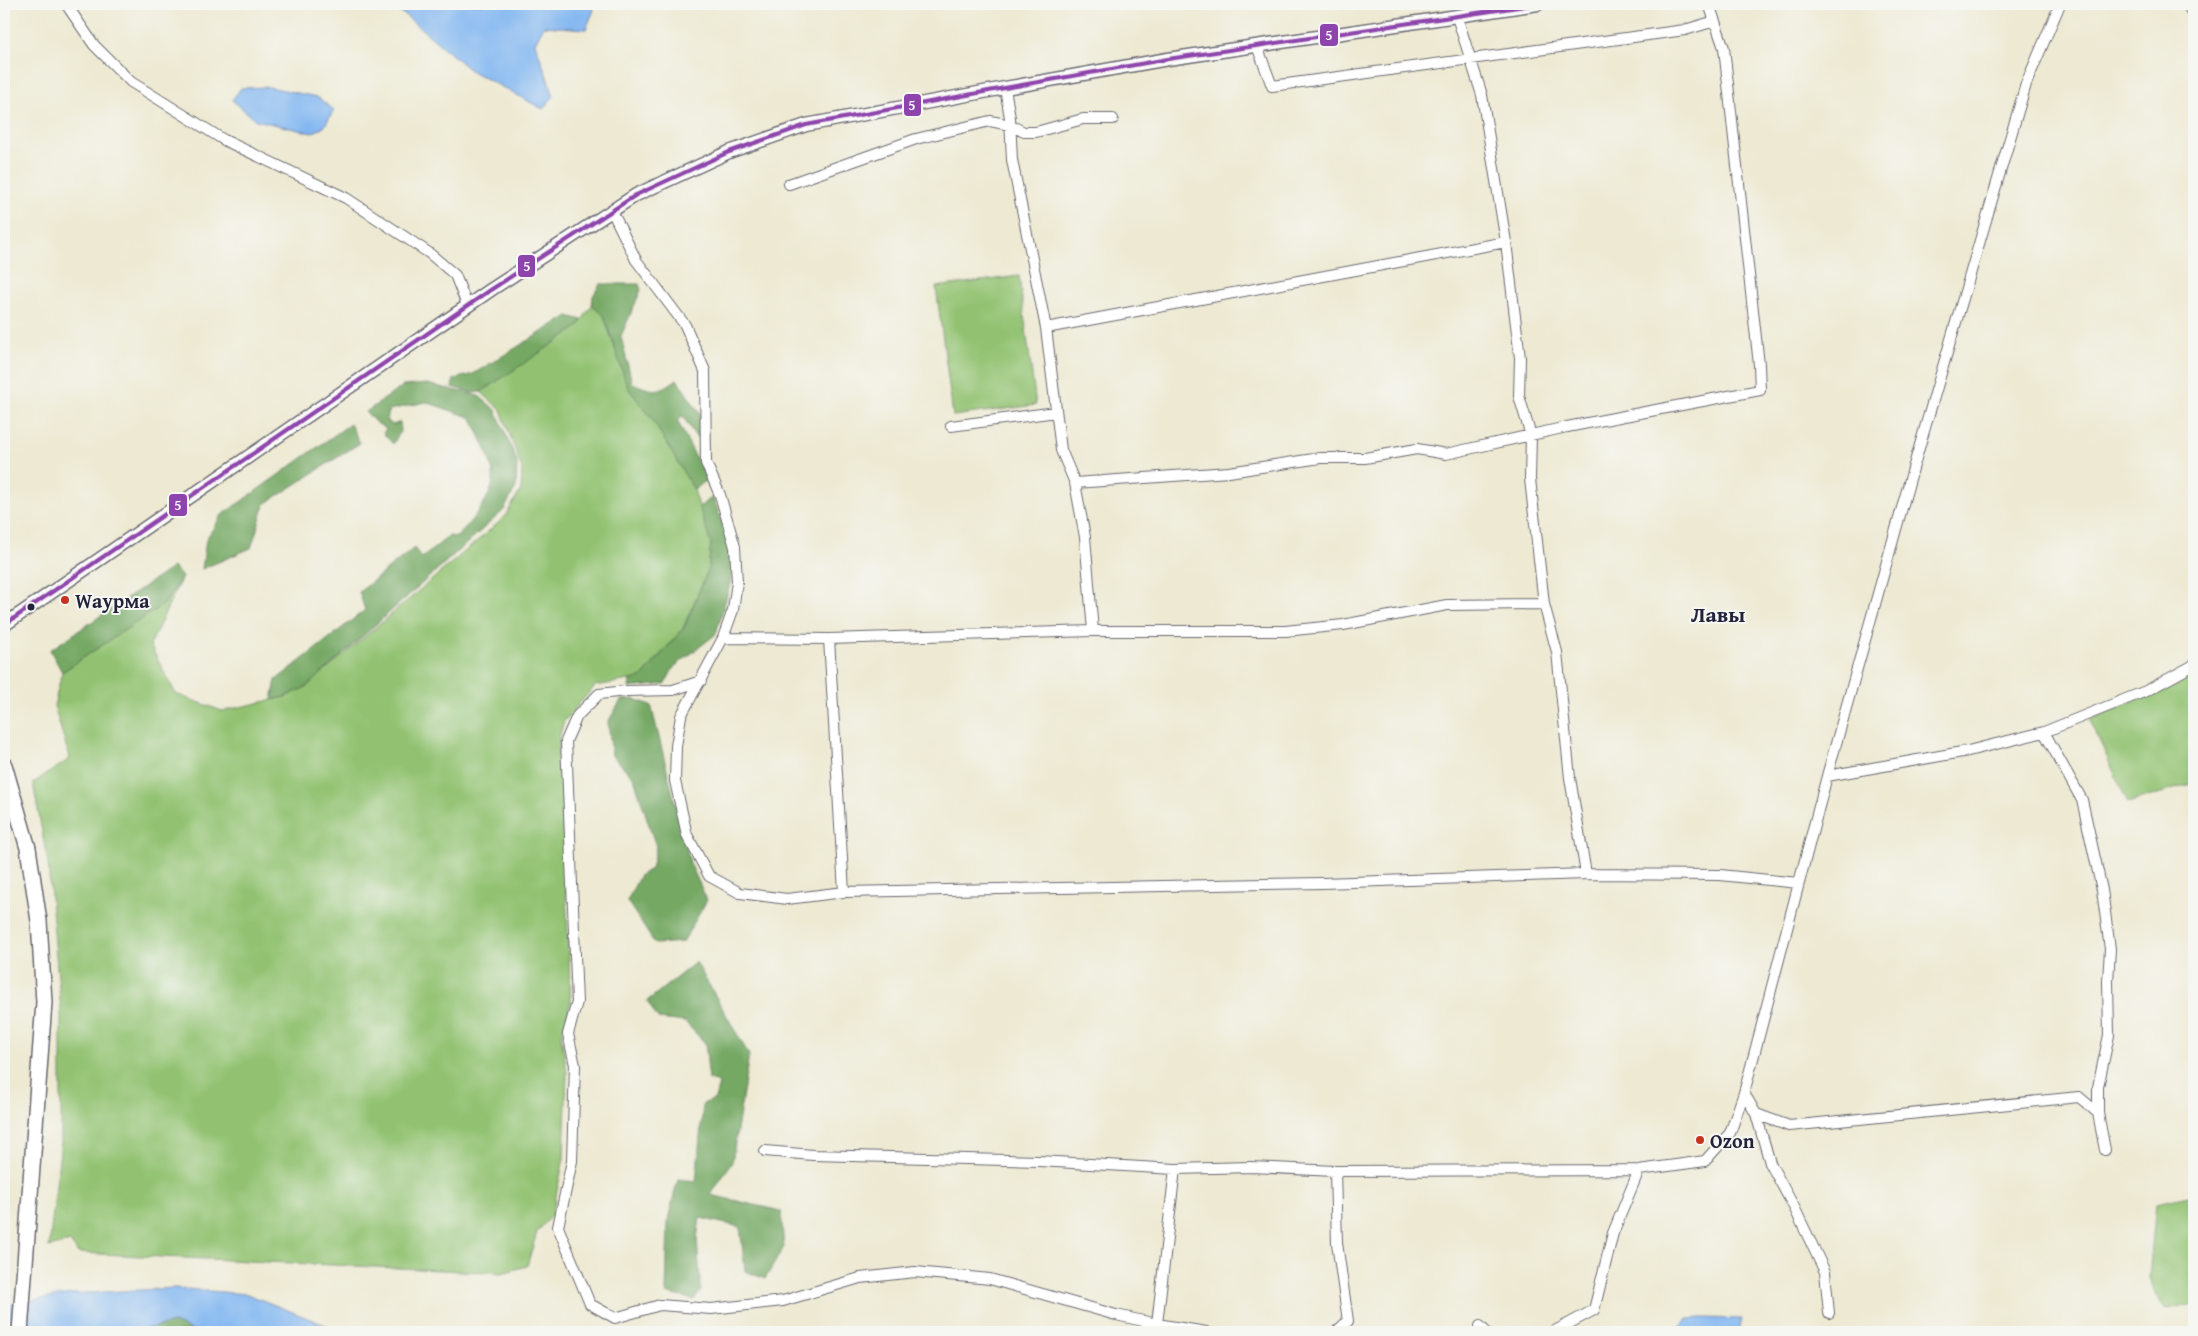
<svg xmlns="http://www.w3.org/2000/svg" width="2198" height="1336" font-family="'Gentium Book Plus',serif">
  <rect width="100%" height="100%" fill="#f6f6f2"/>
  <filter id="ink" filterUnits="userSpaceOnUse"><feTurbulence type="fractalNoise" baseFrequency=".02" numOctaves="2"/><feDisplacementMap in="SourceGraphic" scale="10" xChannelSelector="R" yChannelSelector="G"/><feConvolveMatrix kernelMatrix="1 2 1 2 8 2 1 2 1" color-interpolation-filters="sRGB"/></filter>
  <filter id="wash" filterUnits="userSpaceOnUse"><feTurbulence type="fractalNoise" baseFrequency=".0096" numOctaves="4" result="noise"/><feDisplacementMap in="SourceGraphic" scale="20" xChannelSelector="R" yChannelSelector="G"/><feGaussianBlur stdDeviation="1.12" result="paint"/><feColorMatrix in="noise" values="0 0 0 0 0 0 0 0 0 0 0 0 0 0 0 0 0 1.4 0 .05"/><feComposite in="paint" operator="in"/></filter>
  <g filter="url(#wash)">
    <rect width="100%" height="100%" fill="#ede9d2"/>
    <path fill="#92c271" stroke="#5a7256" d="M1019 276 1036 405 953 416 936 287Z
      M592 305 604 316 628 388 651 417 694 490 711 544 708 570 683 628 641 678 595 686 564 721 559 738 571 1002 561 1035 567 1072 564 1158 552 1215 537 1232 527 1266 502 1273 78 1253 70 1242 49 1247 61 1142V1012L48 864 33 783 70 759 54 706 62 672 164 604 182 577 150 645 176 694 222 711 285 697 306 687 504 518 521 490 522 469 501 410 481 392 578 327Z
      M2194 674V783L2128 803 2090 720Z
      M2194 1195V1305L2164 1309 2149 1278 2156 1203Z"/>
    <path fill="#75a863" stroke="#4c654f" d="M600 284H639L641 290 621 336 632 383C654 391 657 394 677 379L702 417V437H696L682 415 678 422 707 480 694 490 651 417 628 388 604 316 592 305 593 296Z
      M568 316 582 320 578 327 481 392 472 393 452 387 454 379 473 374Z
      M427 384 479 396 496 410 517 462 516 487 504 510 306 687 285 697 272 700 276 680 365 610 359 592 414 548 422 558 449 536 457 537C469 523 491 499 493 481 495 464 478 434 472 418L426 402 389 410 387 421 393 425 400 422 401 431 393 444 383 433 386 429 375 422 366 412 403 386Z
      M350 424 360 443 265 504 251 548 202 569 206 539 222 515Z
      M713 497 727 535 732 570 730 585 716 634 674 667 665 684 629 688 630 680 641 678 684 628 708 570 711 544 699 507Z
      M173 567 182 577 164 604 62 672 50 650Z
      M634 699 651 705 690 863 707 900 683 942 655 944 627 901 640 875 651 869 656 847 634 778 612 756 608 722 621 700Z
      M696 962 749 1055 732 1162 711 1195 781 1211 784 1247 765 1279 745 1271 740 1227 700 1218 697 1239 701 1291 694 1300 666 1293 668 1219 678 1179 696 1181 703 1104 715 1099 719 1083 709 1080 705 1043 685 1022 658 1019 647 1001Z
      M174 1323 196 1332H141L145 1329Z"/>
    <path fill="#83b7f1" stroke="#526c96" d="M384 4H590L594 10 586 29 544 26 535 43 554 96 543 109 470 70 405 15Z
      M269 87 317 97 334 110 324 127 312 133 256 120 232 100 241 88Z
      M174 1288 247 1294 343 1332 419 1328 429 1332H196L174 1323 145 1329 141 1332H4V1305L71 1294Z
      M1702 1318 1742 1319 1739 1332H1675L1687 1319Z
      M851 1329 927 1332H819Z"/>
  </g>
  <g filter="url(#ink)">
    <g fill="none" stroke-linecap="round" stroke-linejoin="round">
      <defs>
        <path id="minor" d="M66 4 94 45 131 82 224 140 346 198 429 253 455 275 467 305
          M2187 4 2194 16
          M1457 17 1482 95 1506 242 1520 358 1519 396 1531 436 1530 479 1544 604 1557 652 1570 778 1586 874
          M1257 46 1272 86 1685 30 1715 21
          M1005 88 1010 118 1012 160 1046 328 1061 450 1075 483 1085 537 1093 631
          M789 184 916 139 990 121 1010 125 1024 132H1036L1083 119H1113
          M612 211 636 260 685 325 705 371 706 463 720 495 735 547 737 582 733 610 723 638 681 716 676 746 675 781 687 835 709 876 740 893 787 899 844 892 1323 883 1586 874 1720 875 1798 883
          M1046 328 1506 242
          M951 426 1056 412
          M1075 483 1229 472 1320 458H1365L1417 449 1446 454 1567 427 1760 390 1759 365 1724 48 1709 4
          M723 638 829 639 1093 631H1285L1343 625 1447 605 1544 604
          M829 639 844 892
          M701 681 673 690 626 691 599 694 577 716 566 741 577 1002 568 1034 575 1065 572 1161 558 1227 590 1304 615 1318 660 1305 711 1309 783 1301 860 1278 915 1272 990 1279 1116 1315 1157 1324 1206 1332
          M2044 732 2082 800 2102 890 2110 949 2108 981 2109 1035 2098 1087V1113L2105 1150
          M1827 776 1968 751 2044 732 2146 691 2194 665
          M1744 1093 1756 1114 1770 1163 1794 1207 1825 1272 1829 1313
          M1756 1114 1789 1126 2079 1097 2098 1113
          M765 1151 813 1155 1039 1161 1175 1169 1251 1167 1335 1171 1639 1170 1705 1161 1730 1133 1744 1093 1827 776 1912 472 2026 84 2060 4
          M1335 1171 1337 1243 1348 1321 1336 1332
          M1157 1324 1175 1169
          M1480 1326 1486 1332
          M1553 1332 1594 1310 1613 1233 1639 1170"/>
        <path id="major" d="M4 625 492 289 636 195 729 152 806 125 1005 88 1168 59 1538 4"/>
        <path id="highway" d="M4 765 28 848 39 921 44 1002 20 1332"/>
      </defs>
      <use href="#minor" stroke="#696870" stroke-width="12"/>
      <use href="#major" stroke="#696870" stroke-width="15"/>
      <use href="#highway" stroke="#696870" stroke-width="18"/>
      <use href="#minor" stroke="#fff" stroke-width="10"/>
      <use href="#major" stroke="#fff" stroke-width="12"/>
      <use href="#highway" stroke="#fff" stroke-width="15"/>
      <defs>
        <path id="bus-1" d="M4 625 492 289 636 195 729 152 806 125 1005 88 1168 59 1538 4"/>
      </defs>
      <use href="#bus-1" stroke="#f6f6f2" stroke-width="8"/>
      <use href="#bus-1" stroke="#8e44ad" stroke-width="4"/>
    </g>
  </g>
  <g fill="#c8321e" stroke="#f6f6f2" stroke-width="2">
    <circle cx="65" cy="600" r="5"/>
    <circle cx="1700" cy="1140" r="5"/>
  </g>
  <circle fill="#22223b" stroke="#f6f6f2" stroke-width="2" cx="31" cy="607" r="4.5"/>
  <g text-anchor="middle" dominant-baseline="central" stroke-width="4" stroke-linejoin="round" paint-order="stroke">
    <g font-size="20" font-weight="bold" fill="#22223b" stroke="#f6f6f2" text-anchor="start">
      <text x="75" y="600">Wаурма</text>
      <text x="1710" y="1140">Ozon</text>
    </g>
    <g font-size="22" font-weight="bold" fill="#22223b" stroke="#f6f6f2">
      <text x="1718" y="614">Лавы</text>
    </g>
  </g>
  <g stroke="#f6f6f2" stroke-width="2">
    <rect x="1319" y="23" width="20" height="24" rx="5" fill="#8e44ad"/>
    <rect x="903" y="93" width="19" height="24" rx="5" fill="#8e44ad"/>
    <rect x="517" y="254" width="19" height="24" rx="5" fill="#8e44ad"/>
    <rect x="168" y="493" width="20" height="24" rx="5" fill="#8e44ad"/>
  </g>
  <g font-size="14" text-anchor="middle" font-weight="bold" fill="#fff">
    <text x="1329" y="40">5</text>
    <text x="912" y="110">5</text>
    <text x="527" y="271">5</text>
    <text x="178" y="510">5</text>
  </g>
  <rect width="2198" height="1336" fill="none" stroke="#f6f6f2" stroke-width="20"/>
</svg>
